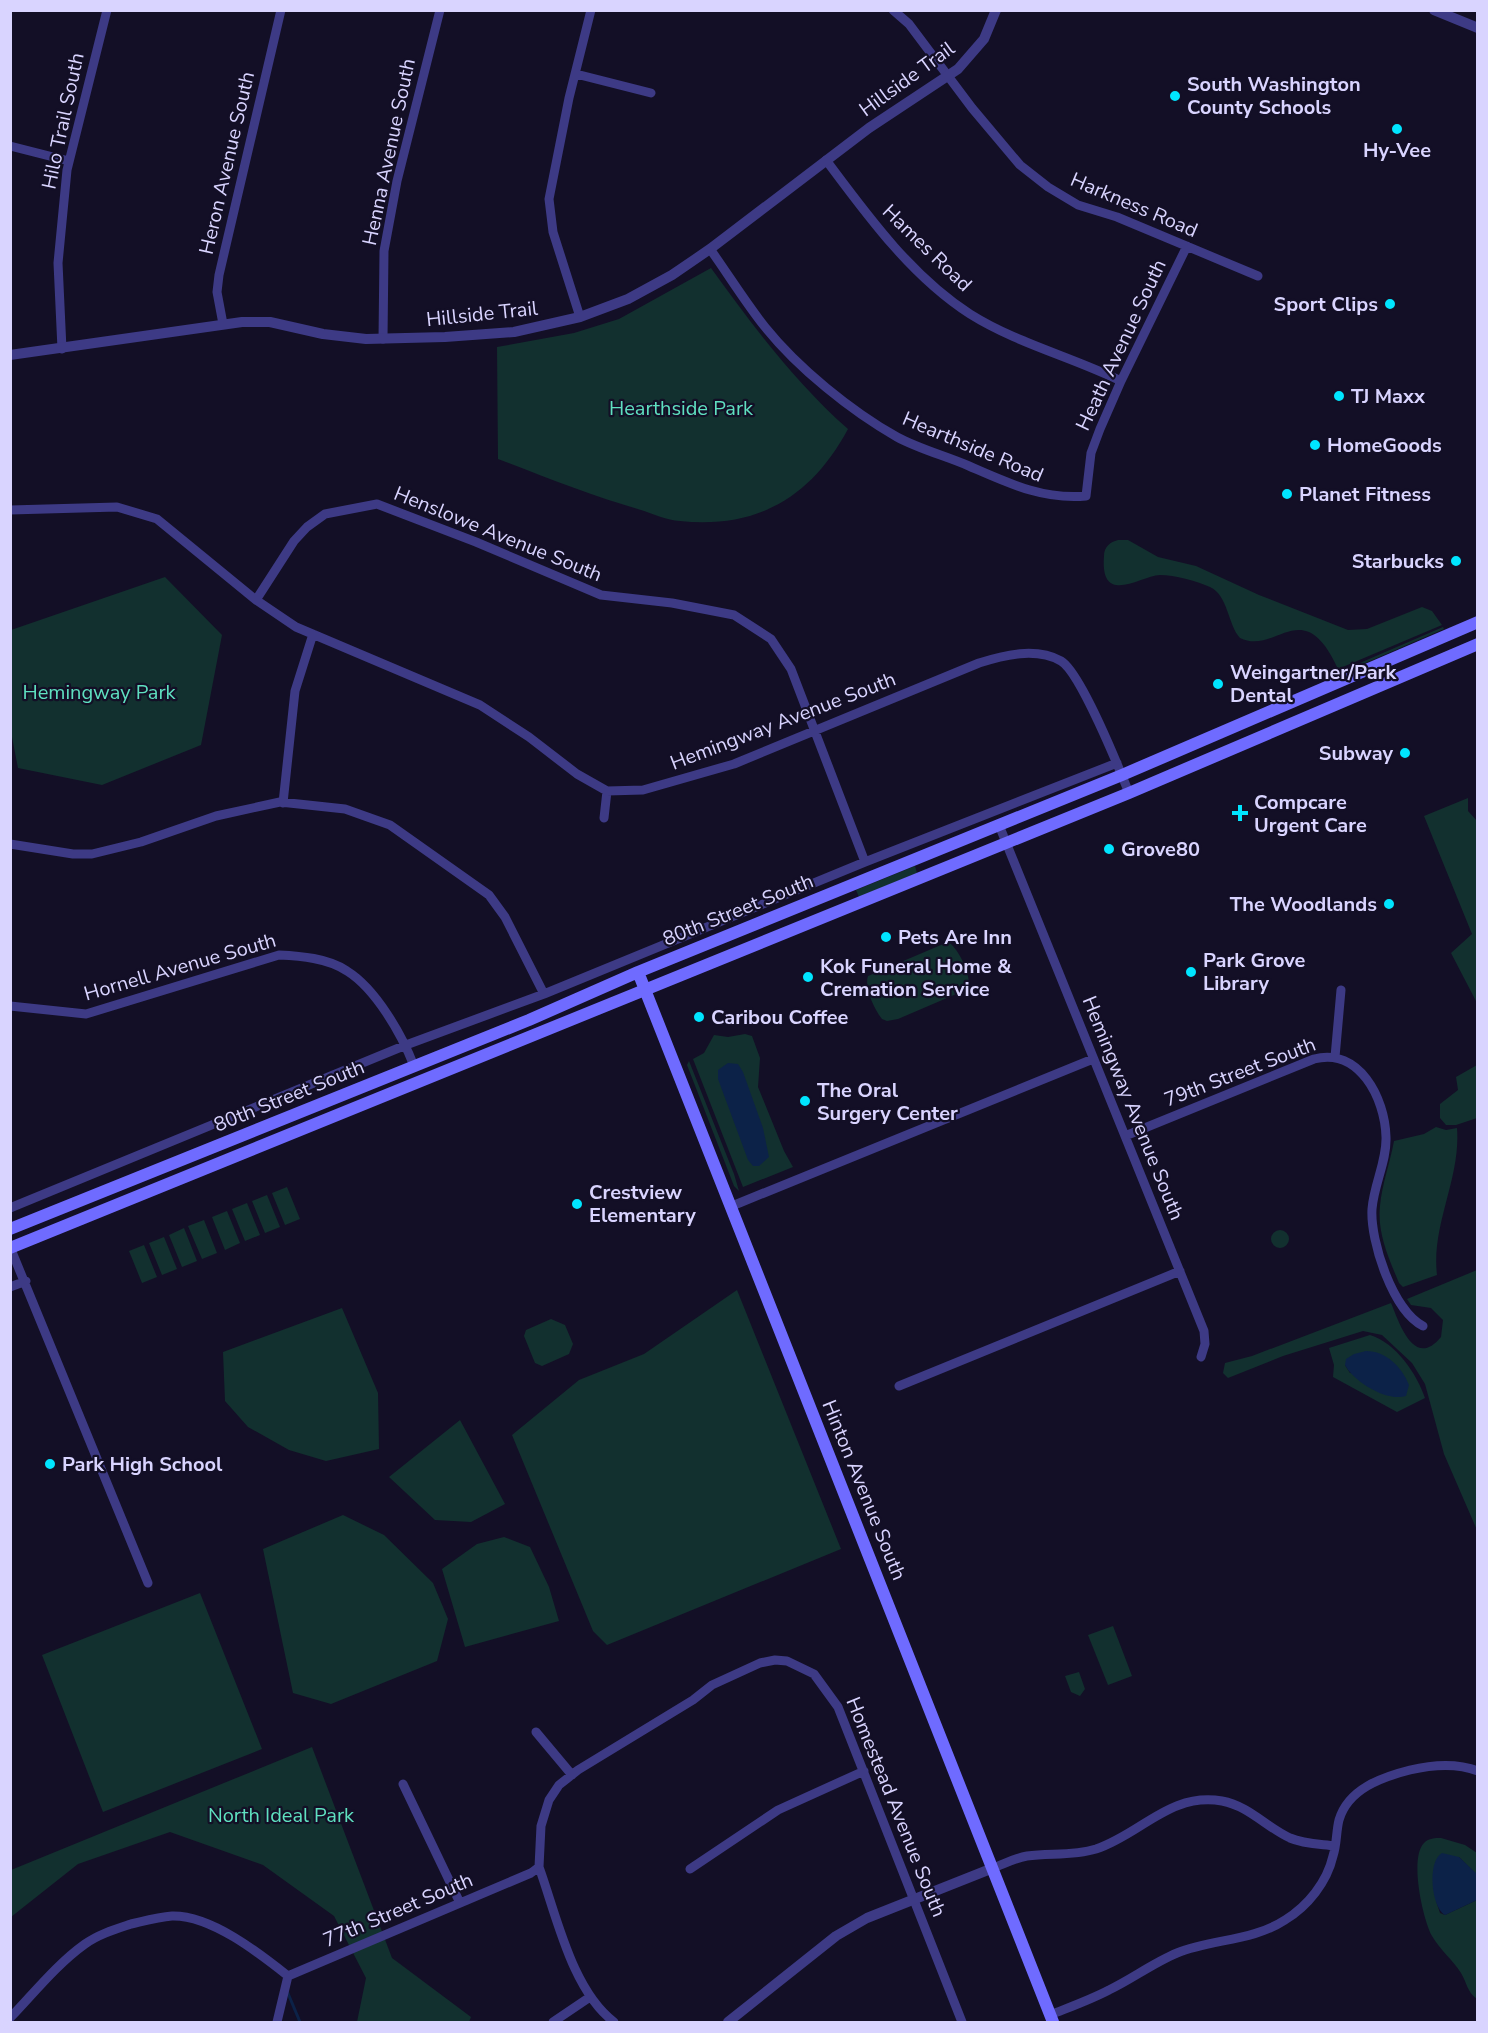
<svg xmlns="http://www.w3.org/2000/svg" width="1488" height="2033" font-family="'Nunito Sans',sans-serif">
  <rect width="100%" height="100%" fill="#130f26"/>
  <path fill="#12302f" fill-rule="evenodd" d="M711 268C752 325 795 382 848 429 812 496 759 529 680 521 667 520 653 514 641 510 592 496 545 477 498 459L497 347 574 333 619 319Z
    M1118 540H1128L1158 557 1196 566 1259 595 1348 630 1367 629 1422 607 1432 611 1442 625 1338 669C1303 592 1276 656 1240 638 1228 625 1228 595 1210 587 1196 581 1175 575 1160 575 1140 576 1100 607 1104 556 1104 547 1110 542 1118 540Z
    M165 577 222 635 201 745 102 785 18 768 11 732V630Z
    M1443 627 1444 629 1340 674 1339 672Z
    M1468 798V811L1478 822 1477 1003 1451 953 1472 934 1424 816Z
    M915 866 917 873 859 897 856 890Z
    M948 942C958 947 973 978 968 989L898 1019 887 1021 882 1019C874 1009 864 987 868 976Z
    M745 1034 752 1036 760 1058 758 1087 784 1151 793 1167 743 1187 693 1059 704 1053 714 1035 728 1037Z
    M689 1061 734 1174 739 1191 734 1186 687 1065Z
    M1477 1065V1118L1456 1125H1446L1440 1118V1104L1458 1090 1456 1077Z
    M1436 1127 1446 1130 1457 1128C1461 1178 1431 1225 1437 1275L1403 1287 1399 1283C1389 1259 1377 1233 1380 1206 1382 1184 1390 1163 1394 1141L1424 1134Z
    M287 1187 300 1219 285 1225 272 1193Z
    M267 1195 280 1227 265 1233 252 1201Z
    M247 1203 260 1235 245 1241 232 1209Z
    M227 1211 240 1243 225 1250 212 1217Z
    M204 1220 217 1253 202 1259 188 1226Z
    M184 1228 197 1261 182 1267 169 1235Z
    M1271 1239a9 9 0 1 1 18 0a9 9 0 1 1-18 0Z
    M164 1237 177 1269 162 1275 149 1243Z
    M144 1245 157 1277 142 1283 129 1251Z
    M1477 1270V1530L1444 1454 1425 1384 1412 1363 1382 1335 1363 1331 1283 1356 1228 1378 1223 1373 1225 1363 1252 1356 1391 1303C1399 1322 1414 1370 1441 1337L1443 1320 1431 1308 1411 1305 1407 1299Z
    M737 1290 841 1549 607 1645 593 1631 512 1435 579 1380 644 1354Z
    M342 1308 378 1393 379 1449 326 1461 289 1450 248 1427 225 1401 223 1352Z
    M551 1319 565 1325 573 1344 569 1354 542 1366 535 1363 524 1336 526 1330Z
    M1370 1335C1396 1343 1417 1374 1425 1398L1397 1412 1333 1377 1334 1365 1329 1348ZM1389 1359 1406 1379 1350 1373 1345 1365Z
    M460 1420 505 1504 471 1522 435 1520 389 1477Z
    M343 1515 384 1535 433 1583 448 1619 437 1661 331 1704 293 1693 263 1549Z
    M504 1537 530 1547 549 1587 559 1621 465 1647 442 1569 477 1544Z
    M200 1593 262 1749 103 1812 42 1655Z
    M1113 1626 1132 1676 1108 1685 1088 1635Z
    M1079 1672 1085 1689 1080 1696 1071 1692 1065 1676Z
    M312 1747 392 1958 471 2017 469 2022H357L366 1978 334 1916 263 1865 170 1832 78 1864 11 1917V1870Z
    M1441 1838 1465 1845 1477 1853V1875L1459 1857 1436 1901 1440 1913 1445 1915 1477 1900V1999C1467 1992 1467 1983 1461 1973 1453 1960 1440 1950 1432 1936 1423 1920 1409 1858 1424 1843 1429 1838 1435 1838 1441 1838Z"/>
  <path fill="#0c2248" d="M728 1063 738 1064 743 1072 763 1128 769 1157 759 1166H753L748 1160 718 1079V1070Z
    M1366 1351C1386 1351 1402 1367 1409 1385L1406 1396C1387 1402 1354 1382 1345 1365L1346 1359 1354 1354Z
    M1442 1853 1459 1857 1478 1875 1477 1900 1445 1915C1431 1907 1427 1861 1442 1853Z"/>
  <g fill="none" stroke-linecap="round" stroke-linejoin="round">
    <path stroke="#0c2248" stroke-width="3" d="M287 1991 300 2022"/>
    <path stroke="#3d3a85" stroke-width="9" d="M893 10 909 24 972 108 1020 165 1048 187 1078 205 1117 217 1258 276
      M576 74 651 93
      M10 146 69 161
      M826 160C867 215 911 276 970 314 1016 343 1072 357 1121 381
      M710 249C728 274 745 302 765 327 798 368 851 411 897 437 919 449 946 456 969 466 1008 483 1043 500 1086 496L1091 453 1100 429 1121 381 1187 246
      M580 317 553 232 549 199 569 98 591 10
      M223 324 217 292 219 275 281 10
      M383 339 384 251 397 181 440 10
      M62 349 58 263 67 170 107 10
      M10 510 117 507 157 519 256 600 296 627 480 705 529 737 577 774 607 791 643 790 734 764 979 663C1004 655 1036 647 1061 661 1080 672 1119 768 1129 793
      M256 600 294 541 307 527 325 514 377 504 476 542 601 595 672 603 734 615 771 639 791 669 865 862
      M283 803 295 691 313 634
      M604 818 607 791
      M999 825 1204 1331 1205 1344 1201 1357
      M10 844 73 854H92L141 842 216 816 280 802 345 809 390 825 489 895 505 917 544 994
      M10 1006 86 1014 279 955C300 956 328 958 347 971 376 989 402 1035 414 1066
      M1335 1057 1341 990
      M1125 1136 1314 1059C1359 1047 1385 1098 1386 1137 1387 1161 1374 1184 1372 1209 1370 1241 1393 1311 1423 1326
      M732 1206 1093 1059
      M10 1208 406 1045 544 994 865 862 1117 763
      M10 1247 148 1583
      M10 1287 26 1281
      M899 1386 1180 1271
      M536 1732 572 1775
      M403 1784 460 1903
      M539 1867C557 1917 572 1990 614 2022
      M993 1868C1004 1864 1015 1858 1027 1856 1051 1853 1073 1856 1096 1849 1141 1834 1170 1792 1222 1801 1249 1806 1266 1827 1290 1838 1304 1844 1320 1844 1335 1846
      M690 1869 778 1810 864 1771
      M1050 2015C1070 2007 1090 2000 1109 1990 1132 1979 1153 1963 1177 1953 1212 1939 1253 1941 1285 1920 1308 1906 1327 1882 1333 1856 1337 1844 1336 1832 1339 1820 1348 1789 1382 1777 1410 1770 1431 1765 1457 1763 1478 1771
      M10 2018C34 1993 57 1964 85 1944 99 1934 116 1929 131 1924 144 1921 158 1917 172 1916 211 1915 259 1953 288 1976L531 1873 539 1867 541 1826 549 1800 559 1785 578 1770 693 1700 712 1685 760 1663 775 1660 787 1661 814 1674 838 1707 962 2022
      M277 2022 288 1976
      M553 2022 590 1997"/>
    <path stroke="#3d3a85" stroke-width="10" d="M1434 10 1478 28
      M10 355 242 322H270L323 334 366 339 445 337 514 332 580 317 628 299 672 275 710 249 869 128 958 69 984 39 996 10
      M728 2022 836 1936 867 1918 993 1868"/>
    <path stroke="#6f6bff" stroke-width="12" d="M638 972 1053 2022
      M10 1229 529 1020 638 972 1122 775 1478 622
      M10 1248 1129 793 1478 644"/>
  </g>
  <g fill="#00e5ff" stroke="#130f26" stroke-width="2">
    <circle cx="1175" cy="96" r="6"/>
    <circle cx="1397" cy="129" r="6"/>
    <circle cx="1390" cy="304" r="6"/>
    <circle cx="1339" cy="396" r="6"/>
    <circle cx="1315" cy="445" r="6"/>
    <circle cx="1287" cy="494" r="6"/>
    <circle cx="1456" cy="561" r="6"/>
    <circle cx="1218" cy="684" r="6"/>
    <circle cx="1405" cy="753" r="6"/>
    <path d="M1237 804h6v6h6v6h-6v6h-6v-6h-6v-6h6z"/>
    <circle cx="1109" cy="849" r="6"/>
    <circle cx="1389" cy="904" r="6"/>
    <circle cx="886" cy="937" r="6"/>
    <circle cx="1191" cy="972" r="6"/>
    <circle cx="808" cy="977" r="6"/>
    <circle cx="699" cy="1017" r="6"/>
    <circle cx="805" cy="1101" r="6"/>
    <circle cx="577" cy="1204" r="6"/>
    <circle cx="50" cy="1464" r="6"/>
  </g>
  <g text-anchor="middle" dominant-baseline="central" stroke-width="4.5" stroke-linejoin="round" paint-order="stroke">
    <g font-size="20" fill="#d9d4ff" stroke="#130f26">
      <text transform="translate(907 79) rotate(-36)">Hillside Trail</text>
      <text transform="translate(63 121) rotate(-78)">Hilo Trail South</text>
      <text transform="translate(389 152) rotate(-78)">Henna Avenue South</text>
      <text transform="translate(227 163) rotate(-77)">Heron Avenue South</text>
      <text transform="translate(1134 205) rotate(23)">Harkness Road</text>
      <text transform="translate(927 248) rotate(44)">Hames Road</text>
      <text transform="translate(482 314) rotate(-6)">Hillside Trail</text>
      <text transform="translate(1121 345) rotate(-65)">Heath Avenue South</text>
      <text transform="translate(973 447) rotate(23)">Hearthside Road</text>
      <text transform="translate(498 534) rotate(22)">Henslowe Avenue South</text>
      <text transform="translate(783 721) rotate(-21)">Hemingway Avenue South</text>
      <text transform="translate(738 910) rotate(-22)">80th Street South</text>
      <text transform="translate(180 967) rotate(-16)">Hornell Avenue South</text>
      <text transform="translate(1240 1072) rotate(-21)">79th Street South</text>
      <text transform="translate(289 1096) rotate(-22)">80th Street South</text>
      <text transform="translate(1133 1108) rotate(68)">Hemingway Avenue South</text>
      <text transform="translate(864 1490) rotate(68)">Hinton Avenue South</text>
      <text transform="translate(896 1807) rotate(68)">Homestead Avenue South</text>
      <text transform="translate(398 1910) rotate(-23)">77th Street South</text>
    </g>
    <g font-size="20" font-weight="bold" fill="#d9d4ff" stroke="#130f26" text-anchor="start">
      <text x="1187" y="84">South Washington<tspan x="1187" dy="23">County Schools</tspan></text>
      <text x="1397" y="150" text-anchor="middle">Hy-Vee</text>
      <text x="1378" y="304" text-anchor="end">Sport Clips</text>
      <text x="1351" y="396">TJ Maxx</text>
      <text x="1327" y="445">HomeGoods</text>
      <text x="1299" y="494">Planet Fitness</text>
      <text x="1444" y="561" text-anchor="end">Starbucks</text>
      <text x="1230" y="672">Weingartner/Park<tspan x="1230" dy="23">Dental</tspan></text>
      <text x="1393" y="753" text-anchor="end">Subway</text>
      <text x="1254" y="802">Compcare<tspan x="1254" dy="23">Urgent Care</tspan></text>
      <text x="1121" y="849">Grove80</text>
      <text x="1377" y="904" text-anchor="end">The Woodlands</text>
      <text x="898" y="937">Pets Are Inn</text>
      <text x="1203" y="960">Park Grove<tspan x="1203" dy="23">Library</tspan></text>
      <text x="820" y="966">Kok Funeral Home &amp;<tspan x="820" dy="23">Cremation Service</tspan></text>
      <text x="711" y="1017">Caribou Coffee</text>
      <text x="817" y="1090">The Oral<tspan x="817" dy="23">Surgery Center</tspan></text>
      <text x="589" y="1192">Crestview<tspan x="589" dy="23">Elementary</tspan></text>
      <text x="62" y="1464">Park High School</text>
    </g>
    <g font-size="20" fill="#5fe0c0" stroke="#130f26">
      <text x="681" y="408">Hearthside Park</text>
      <text x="99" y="692">Hemingway Park</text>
      <text x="281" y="1815">North Ideal Park</text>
    </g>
  </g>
  <rect width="1488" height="2033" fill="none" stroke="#d9d4ff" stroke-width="24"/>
</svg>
